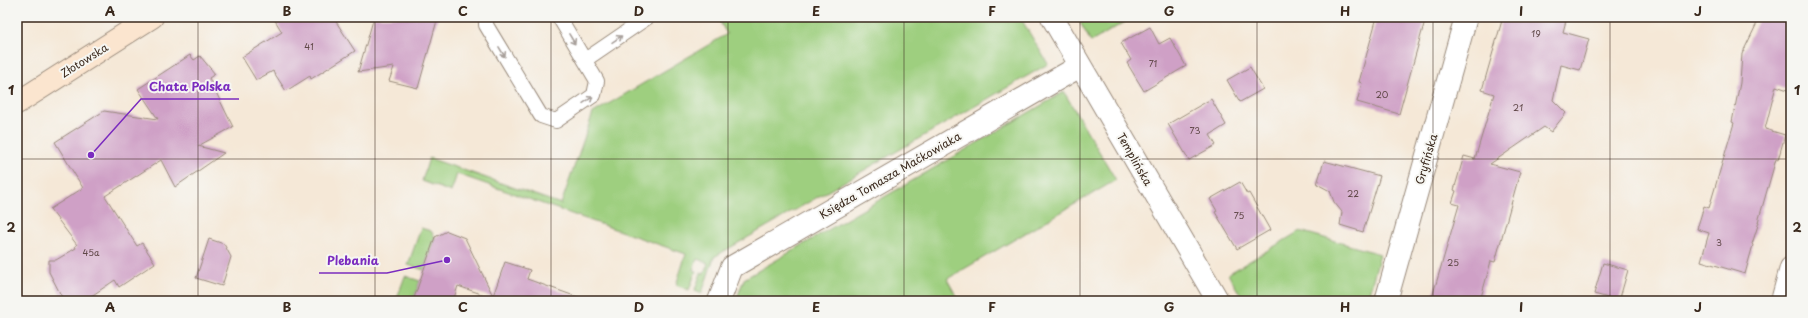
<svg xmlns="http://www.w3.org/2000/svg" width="1808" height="318" font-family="'Playpen Sans',sans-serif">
  <rect width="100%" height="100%" fill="#f6f6f2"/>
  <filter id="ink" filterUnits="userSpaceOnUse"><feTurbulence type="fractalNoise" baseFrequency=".025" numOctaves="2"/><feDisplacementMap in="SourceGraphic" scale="8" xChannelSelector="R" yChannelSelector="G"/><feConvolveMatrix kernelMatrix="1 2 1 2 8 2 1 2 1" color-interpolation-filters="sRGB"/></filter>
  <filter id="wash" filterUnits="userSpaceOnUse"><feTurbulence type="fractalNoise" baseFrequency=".012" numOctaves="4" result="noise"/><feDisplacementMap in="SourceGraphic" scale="16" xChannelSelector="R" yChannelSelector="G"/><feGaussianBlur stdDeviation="0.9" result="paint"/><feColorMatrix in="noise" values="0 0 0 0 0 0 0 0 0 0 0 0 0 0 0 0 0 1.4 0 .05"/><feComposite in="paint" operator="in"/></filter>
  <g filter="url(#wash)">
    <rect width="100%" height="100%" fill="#f5e8d7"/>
    <path fill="#9ecf7f" stroke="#6c7c4e" d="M717 17H1020L1048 64 714 257 702 293 695 290 701 273 704 274 708 263 697 259 693 270 696 271 689 290 676 285 686 254 457 174 451 192 422 181 429 158 561 204 593 113 727 34Z
      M1077 17H1133L1091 42Z
      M1064 92 1116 180 947 279 959 301H736L744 279Z
      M421 228 431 231 435 237 424 270 408 265Z
      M1300 231 1380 254 1367 301H1244L1228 274Z
      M405 276 420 281 413 301H396Z"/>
    <g id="blocks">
      <path fill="#cfa0c6" d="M273 17H333L355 51 311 79 310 76 286 91 273 71 256 80 242 57 282 32Z
        M374 17H438L418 88 389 81 394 67 358 72Z
        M1377 17H1426L1399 114 1357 102 1362 83 1359 82Z
        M1503 17H1567L1563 32 1589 39 1580 70 1561 65 1553 100 1566 113 1551 132 1544 127 1490 164 1520 172 1495 262 1491 261 1480 301H1431L1459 205 1452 203 1456 191 1454 190 1464 156 1475 159 1494 94 1482 90Z
        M1760 17H1791V91L1776 86 1765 129 1785 135 1778 160 1776 159 1758 222H1759L1752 244 1753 245 1745 274 1701 261 1709 233 1697 229 1704 206 1709 208 1734 123 1732 122 1740 83 1742 54Z
        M1150 27 1159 44 1170 38 1186 66 1144 91 1127 63 1131 60 1121 43Z
        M190 55 194 60 200 56 215 74 209 78 233 127 198 146 224 153 175 187 161 160 105 196 137 246 142 243 155 263 119 287 115 280 84 301H64L49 272V260H56L76 248 75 246 77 245 50 209 83 188 55 142 104 111 158 119 138 89Z
        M1250 67 1263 89 1240 102 1227 80Z
        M1211 99 1226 125 1210 135 1216 145 1189 160 1168 124Z
        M1324 161 1380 176 1363 232 1340 225 1342 212 1334 202 1330 191 1317 184Z
        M1240 182 1247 194 1249 193 1270 230 1237 249 1215 212 1217 211 1210 199Z
        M447 231 465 238 493 296 505 262 530 270 527 279 580 298 579 301H491L493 298 458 286 453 301H413L435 237Z
        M209 239 224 244 231 257 222 286 196 278Z
        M1603 263 1628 270 1619 301 1594 294Z"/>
    </g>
  </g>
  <g filter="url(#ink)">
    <use href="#blocks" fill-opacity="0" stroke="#98897a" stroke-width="1"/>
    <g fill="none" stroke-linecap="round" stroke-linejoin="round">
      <defs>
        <path id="lane" d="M486 17V25L541 116 556 121 594 95 597 81 559 17
          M585 60 648 17"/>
        <path id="street" d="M1052 17 1218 301
          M719 301 732 267 1080 66
          M1386 301 1466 17
          M1782 301 1791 268"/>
        <path id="secondary" d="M17 103 152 17"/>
      </defs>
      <use href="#lane" stroke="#98897a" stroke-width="16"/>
      <use href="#street" stroke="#98897a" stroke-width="24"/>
      <use href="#secondary" stroke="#98897a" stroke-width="24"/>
      <use href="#lane" stroke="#fff" stroke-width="14"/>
      <use href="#street" stroke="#fff" stroke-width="22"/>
      <use href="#secondary" stroke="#fbe5cf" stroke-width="22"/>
    </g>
    <defs><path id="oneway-shaft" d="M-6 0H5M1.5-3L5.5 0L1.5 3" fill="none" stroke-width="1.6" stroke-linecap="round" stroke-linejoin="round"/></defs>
    <g stroke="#a79f9a">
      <use href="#oneway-shaft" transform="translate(572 39) rotate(59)"/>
      <use href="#oneway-shaft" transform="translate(617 39) rotate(-34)"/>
      <use href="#oneway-shaft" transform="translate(502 52) rotate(59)"/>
      <use href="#oneway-shaft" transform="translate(588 100) rotate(-34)"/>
    </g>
  </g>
  <path fill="none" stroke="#3b2a1e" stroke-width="1" stroke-opacity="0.55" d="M198 17V301M375 17V301M551 17V301M728 17V301M904 17V301M1080 17V301M1257 17V301M1433 17V301M1610 17V301M17 159H1791"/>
  <g text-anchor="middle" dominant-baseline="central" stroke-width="4" stroke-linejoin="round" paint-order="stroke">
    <g font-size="9" fill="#604848">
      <text x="1536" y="33">19</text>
      <text x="309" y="46">41</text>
      <text x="1153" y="63">71</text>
      <text x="1382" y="94">20</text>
      <text x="1518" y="107">21</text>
      <text x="1195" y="130">73</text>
      <text x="1353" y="193">22</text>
      <text x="1239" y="215">75</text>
      <text x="1719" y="242">3</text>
      <text x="91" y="252">45a</text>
      <text x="1453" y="262">25</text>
    </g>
    <g font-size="11" fill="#3b2a1e" stroke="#f6f6f2">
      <text transform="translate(84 60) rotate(-32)">Złotowska</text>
      <text transform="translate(1135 159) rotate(60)">Templińska</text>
      <text transform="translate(1426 159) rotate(-74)">Gryfińska</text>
      <text transform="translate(890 175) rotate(-30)">Księdza Tomasza Maćkowiaka</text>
    </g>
  </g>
  <path fill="none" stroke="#7b2cbf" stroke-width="1.5" d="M91 155L141 99H239M447 260L387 273H319"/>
  <g fill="#7b2cbf" stroke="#f6f6f2" stroke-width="1.5">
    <circle cx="91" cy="155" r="4"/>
    <circle cx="447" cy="260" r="4"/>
  </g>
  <g font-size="12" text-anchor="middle" font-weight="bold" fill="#7b2cbf" stroke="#f6f6f2" stroke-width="4" stroke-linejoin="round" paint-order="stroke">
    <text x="190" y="91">Chata Polska</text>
    <text x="353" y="265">Plebania</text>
  </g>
  <rect width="1808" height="318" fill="none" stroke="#f6f6f2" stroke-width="44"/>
  <rect x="22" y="22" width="1764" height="274" fill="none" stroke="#3b2a1e" stroke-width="1.5"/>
  <g font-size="13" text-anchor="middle" font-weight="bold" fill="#3b2a1e">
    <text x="110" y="16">A</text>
    <text x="287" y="16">B</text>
    <text x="463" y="16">C</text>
    <text x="639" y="16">D</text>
    <text x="816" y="16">E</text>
    <text x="992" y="16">F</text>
    <text x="1169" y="16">G</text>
    <text x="1345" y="16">H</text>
    <text x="1521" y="16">I</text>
    <text x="1698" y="16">J</text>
    <text x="11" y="95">1</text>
    <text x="1797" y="95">1</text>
    <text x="11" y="232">2</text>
    <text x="1797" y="232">2</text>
    <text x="110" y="312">A</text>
    <text x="287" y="312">B</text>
    <text x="463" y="312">C</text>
    <text x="639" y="312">D</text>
    <text x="816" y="312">E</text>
    <text x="992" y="312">F</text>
    <text x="1169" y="312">G</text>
    <text x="1345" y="312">H</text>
    <text x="1521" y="312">I</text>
    <text x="1698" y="312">J</text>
  </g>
</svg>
